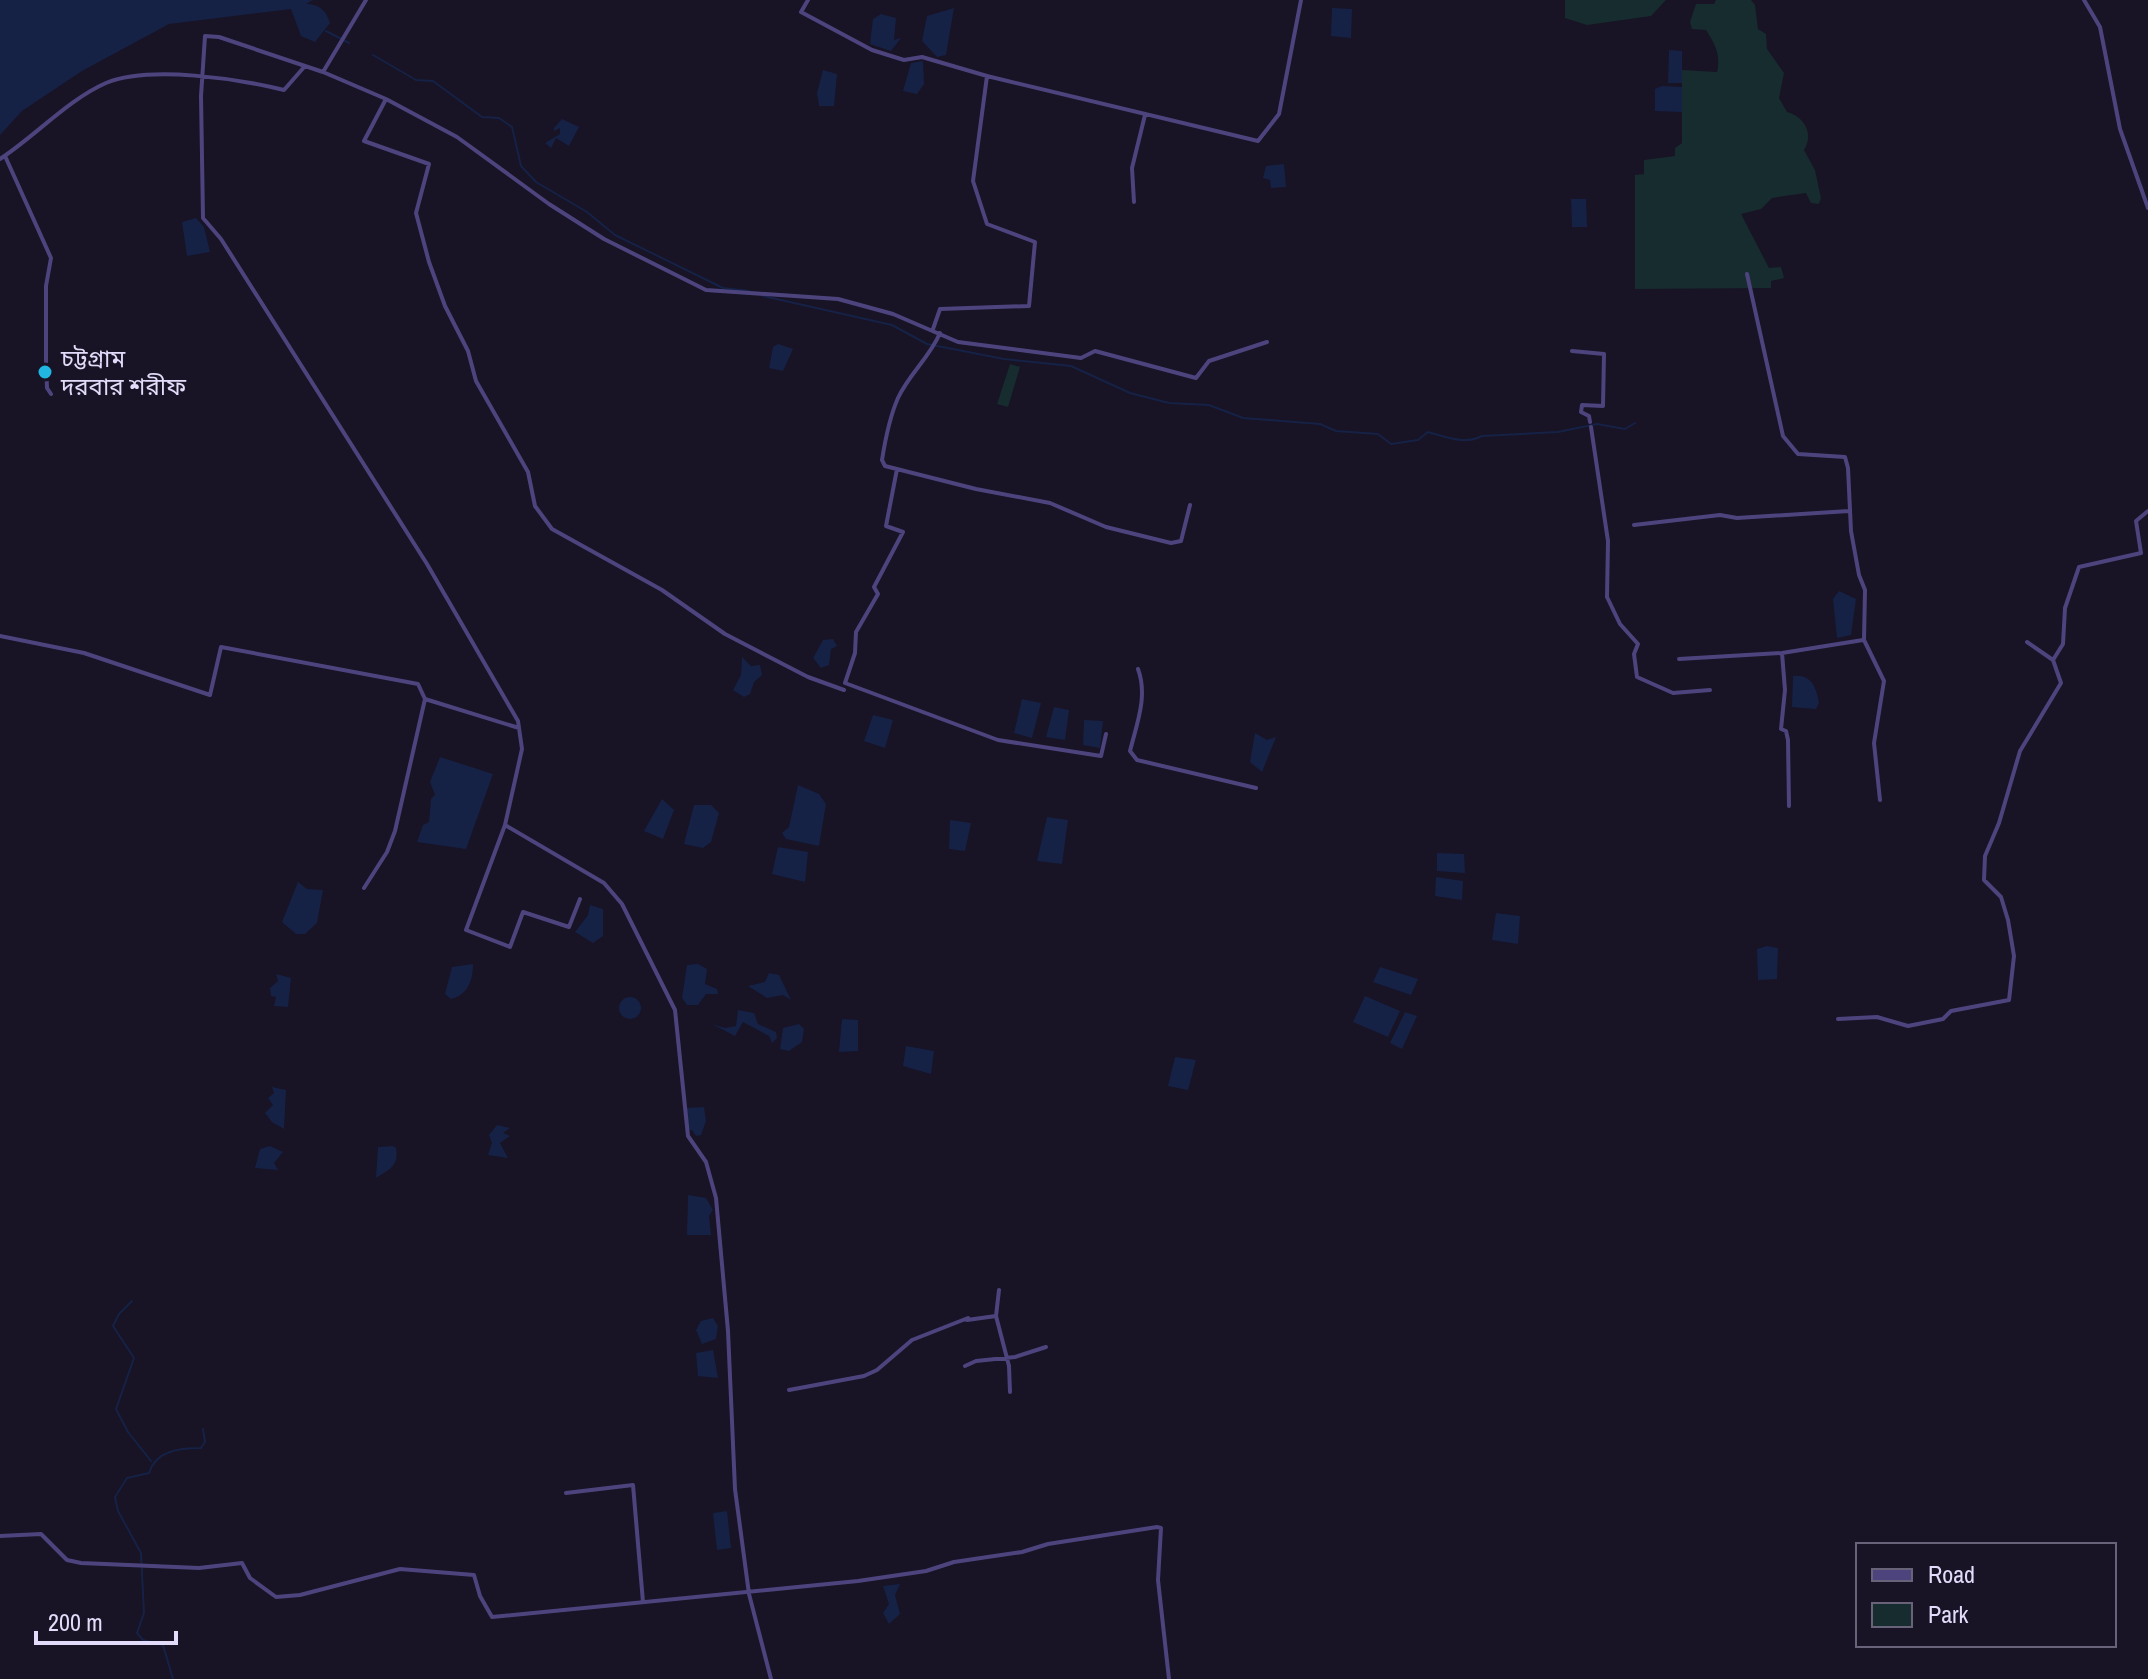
<svg xmlns="http://www.w3.org/2000/svg" width="2148" height="1679" font-family="'Archivo Narrow','Noto Sans Bengali',sans-serif">
  <rect width="100%" height="100%" fill="#181325"/>
  <path fill="#162c2e" d="M1565 0H1666L1651 16 1587 25 1565 18Z
    M1716 0H1751L1755 5 1758 29 1766 34 1767 49 1784 73 1779 98 1787 112C1805 117 1814 134 1804 150L1815 170 1821 198 1819 204 1811 203 1806 193 1772 198 1761 209 1741 214 1769 268 1781 267 1784 278 1771 281V288L1635 289V175L1644 174V160L1675 156V148L1682 143V70L1717 72C1721 55 1715 44 1706 30L1692 29 1690 22 1696 4H1714Z
    M1010 364 1020 367 1008 407 997 404Z"/>
  <path fill="#152246" d="M0 0H313L306 4C319 4 326 10 330 23L315 42 301 36 291 9 169 24 82 71 22 111 0 135Z
    M954 8 946 55 937 57 922 41 927 16Z
    M1332 8 1352 9 1351 38 1331 36Z
    M881 14 896 18 894 40 901 38 891 51 870 44 873 19Z
    M1669 50 1682 51V83H1668Z
    M923 61 924 84 917 94 903 91 911 63Z
    M823 70 837 74 834 106H819L817 93Z
    M1662 86 1682 87V112L1655 111V89Z
    M562 119 579 127 569 146 556 138 551 148 545 143 560 134V128L554 131V128Z
    M1284 164 1286 187 1271 188 1270 180 1263 178 1266 166Z
    M1571 199H1586L1587 227H1572Z
    M196 218 204 227 210 252 187 256 182 222Z
    M778 344 793 349 783 371 769 368 773 347Z
    M1839 591 1856 599 1851 635 1837 638 1833 599Z
    M833 639 837 646 831 649 829 665 821 668 813 658 823 640Z
    M742 657 751 666 760 665 762 675 754 682 750 694 744 697 733 690 741 675Z
    M1793 676C1811 674 1816 686 1819 703L1816 709 1792 707Z
    M1022 699 1041 703 1032 738 1014 733Z
    M1054 707 1069 710 1065 740 1046 737Z
    M873 715 893 720 885 748 864 741Z
    M1084 720 1103 721 1100 748 1083 745Z
    M1255 733 1267 740 1276 737 1262 772 1250 762Z
    M440 757 493 774 466 849 417 842 423 825 429 822 431 799 435 795 430 782Z
    M798 785 819 794 826 804 819 846 786 839 782 833 789 827Z
    M662 799 674 810 663 839 644 831Z
    M694 805H711L719 813 711 842 703 848 684 844Z
    M1047 817 1068 820 1062 864 1037 861Z
    M950 820 971 823 965 851 949 849Z
    M778 847 808 852 805 882 772 874Z
    M1437 853 1464 854 1465 873 1437 871Z
    M1436 877 1463 881 1462 900 1435 896Z
    M298 882 307 889 323 890 317 923 305 934H296L282 922Z
    M590 905 603 909V936L593 943 575 932 588 915Z
    M1496 913 1520 916 1518 944 1492 940Z
    M1767 946 1778 948 1777 979 1758 980 1757 949Z
    M473 964C473 980 468 995 451 999L445 994 452 967Z
    M698 964 707 969 705 984 717 989 718 994H706L698 1005H687L682 998 687 965Z
    M1380 967 1418 979 1411 995 1373 982Z
    M769 973 779 975 791 1000 783 995 767 998 748 986 765 982Z
    M276 974 291 978 288 1007 274 1006 276 997 271 996 270 988 278 981Z
    M1365 996 1400 1011 1388 1037 1353 1022Z
    M619 1008a11 11 0 1 1 22 0a11 11 0 1 1-22 0Z
    M738 1010 754 1013 758 1024 776 1032 777 1038 772 1043 769 1036 743 1022 735 1036 712 1024 725 1028 736 1026Z
    M1405 1012 1417 1016 1402 1049 1390 1043Z
    M842 1019 858 1020V1051L839 1052Z
    M799 1024 804 1029 802 1042 789 1051 780 1049 783 1028Z
    M906 1046 934 1051 931 1074 903 1066Z
    M1175 1057 1196 1060 1188 1090 1168 1086Z
    M272 1087 286 1090 284 1129 272 1122 265 1113 273 1105 268 1098 274 1093Z
    M704 1107 706 1121 701 1135 696 1136 692 1130H687L685 1108Z
    M497 1125 510 1128 503 1133 510 1136 500 1143 508 1158 488 1155 492 1143 489 1135Z
    M270 1146 283 1152 274 1163 278 1170 255 1168 260 1149Z
    M393 1146 396 1148C399 1167 389 1169 376 1178L378 1147Z
    M688 1195 706 1198 713 1210 709 1216 711 1235H687Z
    M713 1318 718 1326 716 1339 702 1344 696 1330 701 1321Z
    M713 1350 718 1378 698 1376 696 1353Z
    M727 1511 731 1548 717 1550 713 1513Z
    M900 1584 895 1595 900 1614 889 1624 883 1613 889 1604 883 1586Z"/>
  <g fill="none" stroke-linecap="round" stroke-linejoin="round">
    <path stroke="#152246" stroke-width="2" d="M326 31 349 43
      M373 55 416 80 433 81 482 117 499 118 512 127 521 166 536 182 587 212 615 235 723 288 749 291
      M763 296 892 325 927 344 1004 359 1071 366 1130 393 1169 403 1209 405 1243 418 1320 424 1336 431 1378 434 1391 444 1418 440 1428 432C1446 437 1465 445 1482 436L1558 432 1597 424 1625 429 1635 423
      M132 1301 119 1314 113 1326 134 1358 116 1409 128 1432 151 1461
      M173 1679 163 1645 143 1640 137 1633 144 1613 141 1553 118 1511 115 1497 127 1478 149 1473C156 1451 178 1448 201 1448L205 1442 203 1429"/>
    <path stroke="#4d447e" stroke-width="4" d="M808 0 801 12 872 50 904 60 922 57 987 76
      M2084 0 2100 27 2120 129 2148 208
      M323 72 366 0
      M386 99 364 141 429 164 416 213 429 262 445 306 468 351 476 381 528 472 535 506 552 529 662 590 725 634 808 677 844 690
      M5 156 51 258 46 286V365L47 388 51 394
      M0 159C34 137 69 99 106 83 150 65 239 79 284 90L305 66
      M1134 202 1132 168 1145 115
      M1747 274 1783 436 1798 454 1845 457 1848 468 1851 531 1859 575 1865 590 1864 640 1884 681 1874 743 1880 800
      M933 329 940 309 1029 306 1035 242 987 224 973 181 987 76 1258 141 1279 114 1301 0
      M940 333C930 357 909 374 898 398 890 416 885 441 882 460L885 466 976 489 1050 503 1106 527 1171 543 1181 541 1190 505
      M1572 351 1604 354 1603 406 1582 405 1581 412 1589 416 1590 422
      M1591 427 1608 541 1607 597 1620 624 1638 644 1634 654 1637 677 1673 693 1710 690
      M897 469 886 526 903 532 874 587 878 594 856 632 855 653 845 683 998 740 1101 756 1106 734
      M1634 525 1720 515 1737 518 1849 511
      M0 636 84 653 210 695 221 647 418 684 425 699 519 728
      M1782 653 1785 690 1781 729 1786 731 1788 740 1789 806
      M1679 659 1782 653 1863 640
      M2053 660 2063 644 2065 608 2079 567 2141 553 2136 521 2148 511
      M1138 669C1148 696 1137 723 1130 751L1137 760 1256 788
      M505 825 466 930 510 947 523 912 569 927 580 899
      M364 888 387 852 395 831 425 699
      M1838 1019 1877 1017 1908 1026 1943 1019 1951 1011 2009 1000 2014 956 2008 920 2001 897 1984 880 1985 856 1999 823 2020 751 2061 683 2053 660 2027 642
      M999 1290 996 1316 1009 1366 1010 1392
      M967 1320 996 1316
      M965 1366 976 1361 1015 1357 1046 1347
      M789 1390 864 1376 877 1370 912 1340 968 1318
      M566 1493 633 1485 643 1602
      M0 1536 41 1534 67 1560 81 1563 199 1568 242 1563 250 1578 276 1597 300 1595 400 1569 474 1575 480 1596 492 1617 858 1581 926 1571 954 1562 1022 1552 1048 1544 1157 1527 1161 1528 1158 1580 1169 1679
      M771 1679 749 1594 735 1489 728 1331 716 1198 706 1162 688 1136 675 1010 622 904 604 883 505 825 522 749 518 721 427 564 221 239 203 218 201 96 205 36 219 37 323 72 386 99 457 137 549 204 604 239 706 290 838 299 893 314 958 342 1081 358 1095 351 1196 378 1209 361 1267 342"/>
  </g>
  <circle fill="#20b6e1" stroke="#181325" stroke-width="3" cx="45" cy="372" r="8"/>
  <g text-anchor="middle" dominant-baseline="central" stroke-width="6" stroke-linejoin="round" paint-order="stroke">
    <g font-size="24" fill="#e3dbfa" stroke="#181325" text-anchor="start">
      <text x="61" y="358">চট্টগ্রাম<tspan x="61" dy="28">দরবার শরীফ</tspan></text>
    </g>
  </g>
  <rect x="1856" y="1543" width="260" height="104" fill="#181325" stroke="#69637a" stroke-width="2"/>
  <rect x="1872" y="1569" width="40" height="12" fill="#4d447e" stroke="#69637a" stroke-width="2"/>
  <text x="1928" y="1583" font-size="24" fill="#e3dbfa">Road</text>
  <rect x="1872" y="1603" width="40" height="24" fill="#162c2e" stroke="#69637a" stroke-width="2"/>
  <text x="1928" y="1623" font-size="24" fill="#e3dbfa">Park</text>
  <path d="M36 1631v12h140v-12" fill="none" stroke="#e3dbfa" stroke-width="4"/>
  <text x="48" y="1631" font-size="24" fill="#e3dbfa" stroke="#181325" stroke-width="6" paint-order="stroke">200 m</text>
</svg>
